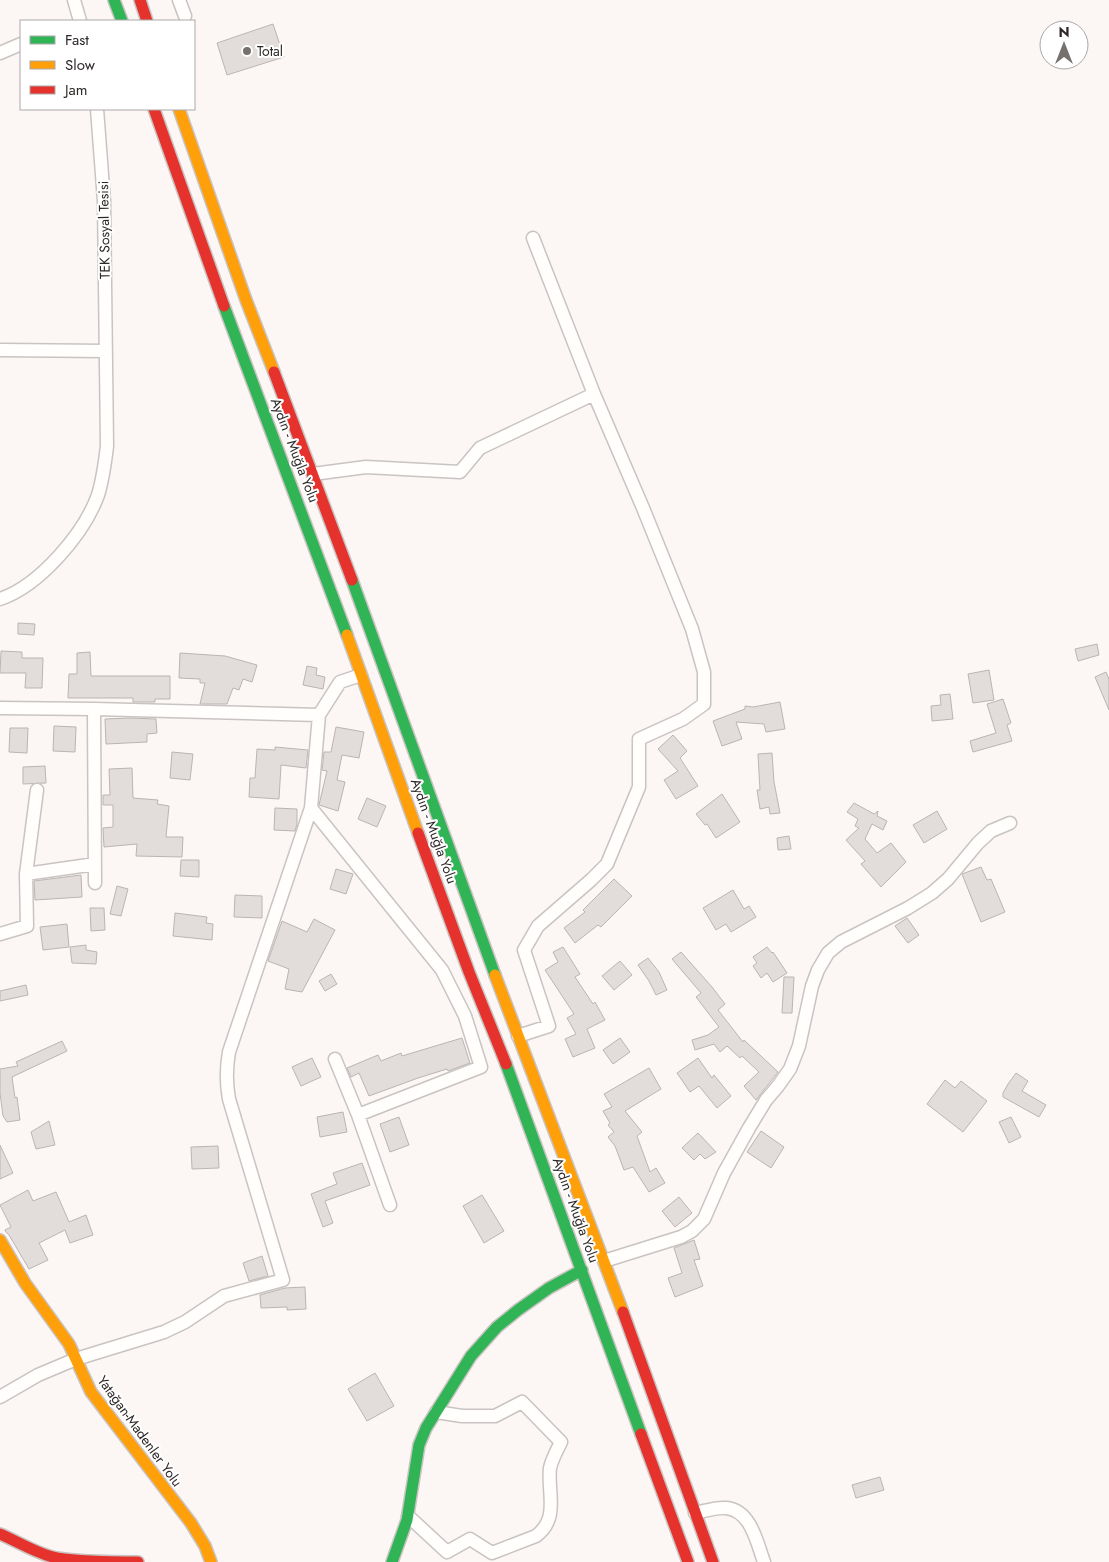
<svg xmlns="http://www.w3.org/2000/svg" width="1109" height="1562" font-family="Jost,sans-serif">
  <rect width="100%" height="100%" fill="#fcf6f4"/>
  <path fill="#e2dddb" stroke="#bab5b3" d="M273 24 284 57 227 75 217 43Z
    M18 623 35 624 34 635 18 634Z
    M1097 644 1099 655 1078 661 1075 649Z
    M1 651 22 652V658H43L42 688H25L26 673H0Z
    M90 652 91 676H170V699H155V702H133V698H68L69 674H77V653Z
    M180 653 225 656 257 665 252 682 243 679 239 690 233 688 227 704H200L205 683H200V679L179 678Z
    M307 666 317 668 316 675 325 677 323 689 303 685Z
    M989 670 994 700 973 703 968 674Z
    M1106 672 1109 679V710L1095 677Z
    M950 694 953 719 932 721 931 706 941 705 940 695Z
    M1003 699 1011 723 1007 725 1012 741 973 752 970 741 996 733 987 704Z
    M780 702 785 729 766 732 764 724 736 722 742 739 722 746 713 721 745 709V706L753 707Z
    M129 718 156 719 157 733 147 734V742L106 744 105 719Z
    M54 726 76 727 75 752 53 751Z
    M336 727 364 732 359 758 342 755 337 780 345 782 338 811 319 805 327 771 322 770 324 752H331Z
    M10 728H28L27 753 9 752Z
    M673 735 687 751 680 758 698 786 676 799 664 780 678 771 658 749Z
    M275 747 308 750 306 768 281 765 279 799 249 797 250 778H255L257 749 275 750Z
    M172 752 193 754 190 780 170 778Z
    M772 753 774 782 780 813 770 814 769 807 760 809 757 790H760L758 754Z
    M45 766 46 783 23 784V767Z
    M132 768 133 798 158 800 157 804 169 806 166 837H183L182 857 136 856 137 844 104 847 103 828 113 827V805H103V795H110L109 769Z
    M722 794 740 822 716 838 707 824 705 825 696 814Z
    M367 798 386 806 377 827 358 819Z
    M854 803 874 814 878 811 877 816 887 821 883 830 872 824 865 839 877 853 891 843 906 862 881 887 861 864 865 861 846 840 859 828 855 826 858 819 847 812Z
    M275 808 297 809V824L295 831 274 830Z
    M937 811 947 829 924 843 913 825Z
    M789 836 791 849 778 850 777 838Z
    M181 860H199V877L180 876Z
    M981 867 987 880 991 879 1005 912 981 922 962 874Z
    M336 869 353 874 346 894 330 889Z
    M81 875 82 897 35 900 34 881Z
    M614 879 632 896 601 927 598 925 575 943 564 928 585 912 583 910Z
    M117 886 128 889 121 916 110 914Z
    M733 890 744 909 749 906 756 917 731 932 726 924 716 930 703 908Z
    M235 895 262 896V918L234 917Z
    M90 908H104L105 930 91 931Z
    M175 913 207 917 206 923 213 924 212 940 173 936Z
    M907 918 919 935 908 943 895 926Z
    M314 919 335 930 302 992 285 989 289 969 268 961 282 921 307 932Z
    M67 924 69 947 43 950 40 927Z
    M86 945V950L97 952 96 964 72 963 70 947Z
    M563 947 580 974 575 977 593 1004 595 1002 605 1020 587 1029 595 1048 573 1057 565 1039 576 1034 567 1018 574 1014 545 970 558 962 553 952Z
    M767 947 772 953 773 952 787 973 773 982 767 973 761 978 753 966 757 963 753 957Z
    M681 952 712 987 725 1004 718 1010 743 1042 744 1040 778 1072 756 1100 744 1086 759 1072 742 1056 740 1058 727 1046 720 1052 714 1044 695 1050 692 1040 708 1035 719 1027 696 997 701 993 672 959Z
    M648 958 659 972 667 990 656 995 649 981 638 965Z
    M620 961 632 975 614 990 602 976Z
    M331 974 337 984 325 991 319 981Z
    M784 977H794L792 1013H782Z
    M26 985 28 995 0 1001V991Z
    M462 1038 470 1063 448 1071 447 1069 418 1078 369 1096 359 1073 351 1077 347 1068 378 1055 381 1061 401 1053 402 1056Z
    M620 1038 630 1052 613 1064 603 1050Z
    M62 1041 67 1051 12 1077 15 1098 17 1097 20 1120 7 1122 3 1116 0 1093V1069L18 1066 16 1062Z
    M312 1058 321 1077 301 1086 292 1067Z
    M698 1058 712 1078 714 1075 731 1096 717 1108 699 1086 690 1092 677 1073Z
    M649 1068 661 1089 625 1111 642 1132 637 1136 650 1172 656 1168 665 1183 649 1192 633 1167 624 1170 615 1146 608 1137 614 1132 608 1125 610 1123 603 1111 612 1107 604 1094Z
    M1016 1073 1028 1081 1022 1091 1046 1105 1039 1117 1003 1097V1093L1008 1084Z
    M945 1080 955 1088 961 1081 987 1101 963 1132 927 1104Z
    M343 1112 347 1132 320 1137 317 1117Z
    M399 1117 409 1145 390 1152 380 1124Z
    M1011 1117 1021 1137 1009 1143 999 1122Z
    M49 1121 55 1145 36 1149 31 1132Z
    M761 1131 784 1147 771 1168 747 1152Z
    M698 1133 716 1152 705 1159 700 1154 694 1160 682 1148Z
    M0 1145 13 1173 0 1179Z
    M218 1146 219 1168 192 1169 191 1147Z
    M362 1163 370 1185 325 1201 333 1223 323 1227 311 1194 337 1184 333 1173Z
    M28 1190 33 1201 56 1192 69 1222 86 1215 93 1235 70 1243 65 1230 39 1243 48 1260 29 1269 9 1235 5 1231V1230L11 1227 0 1205Z
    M482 1195 504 1231 484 1243 463 1206Z
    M679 1197 692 1213 675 1227 662 1211Z
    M694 1240 700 1259 694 1260 703 1286 675 1297 668 1278 682 1273 674 1248Z
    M262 1256 268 1276 249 1281 243 1263Z
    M305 1287 306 1309 287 1310V1307L261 1308 260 1295 285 1288Z
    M375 1373 394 1406 367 1421 348 1389Z
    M880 1477 884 1490 856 1498 852 1485Z"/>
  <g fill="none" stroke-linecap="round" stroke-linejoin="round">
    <defs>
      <path id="street" d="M74 0 80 21
        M179 0 185 16
        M0 53 21 44
        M0 350 106 351
        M313 474 366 467 460 472 480 448 594 394
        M0 599C39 586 84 534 98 495 103 479 105 463 107 446L104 201 97 109
        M0 708 94 709 319 715 340 682 361 675
        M94 709 95 883
        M311 808 442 970 465 1016 481 1067 358 1115
        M26 874 95 864
        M0 934 27 926 26 874 37 790
        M518 1036 549 1026 524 950 538 926 591 880 607 864 639 787V739L683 719 704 704V672L692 629 643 508 594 394 533 238
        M335 1059 358 1115 390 1205
        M604 1261 681 1237 692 1231 704 1219 724 1173 749 1128 766 1100 778 1086 790 1069 799 1046 812 986 818 970 828 953 841 942 908 908 932 893 948 879 978 843 991 831 1010 823
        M0 1397 38 1375 76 1359 164 1332 185 1322 224 1296 283 1280 229 1099C226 1083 226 1069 229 1052L311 808 319 715
        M695 1513C705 1511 716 1507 726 1508 751 1510 757 1543 764 1562
        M408 1516 447 1552 470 1539 492 1553 536 1536C560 1518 547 1492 550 1468 552 1459 557 1450 561 1442L522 1402 495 1416H462L436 1412"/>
      <path id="fast" d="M114 0 122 21
        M224 306 347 635
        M352 580 495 975
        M506 1064 641 1434
        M392 1562 407 1520 419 1445 426 1428 471 1356 497 1327 518 1310 549 1288 582 1270"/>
      <path id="slow" d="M179 109 246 300 274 372
        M347 635 418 833
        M495 975 623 1312
        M0 1240 25 1283 69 1344 91 1392 191 1523 205 1546 211 1562"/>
      <path id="jam" d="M140 0 147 21
        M154 109 224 306
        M274 372 352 580
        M418 833 469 972 506 1064
        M623 1312 713 1562
        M641 1434 688 1562
        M0 1534C19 1542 37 1554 57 1558 83 1562 111 1562 138 1562"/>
    </defs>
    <use href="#street" stroke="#c9c4c2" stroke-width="15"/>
    <use href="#fast" stroke="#c9c4c2" stroke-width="14"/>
    <use href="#slow" stroke="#c9c4c2" stroke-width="14"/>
    <use href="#jam" stroke="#c9c4c2" stroke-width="14"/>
    <use href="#street" stroke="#fffefd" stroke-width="12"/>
    <use href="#fast" stroke="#30b455" stroke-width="11"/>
    <use href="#slow" stroke="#ff9f0a" stroke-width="11"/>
    <use href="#jam" stroke="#e5322d" stroke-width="11"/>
  </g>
  <circle fill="#76716f" stroke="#fff" stroke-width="2" cx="247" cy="51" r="5"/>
  <g text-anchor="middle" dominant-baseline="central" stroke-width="4" stroke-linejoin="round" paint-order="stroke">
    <g font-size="14" fill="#2e2928" stroke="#fff" text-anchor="start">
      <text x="257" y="51">Total</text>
    </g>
    <g font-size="14" fill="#2e2928" stroke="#fff">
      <text transform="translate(104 230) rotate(-91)">TEK Sosyal Tesisi</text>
      <text transform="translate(295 450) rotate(69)">Aydın - Muğla Yolu</text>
      <text transform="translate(434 831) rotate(70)">Aydın - Muğla Yolu</text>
      <text transform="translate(576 1210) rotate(70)">Aydın - Muğla Yolu</text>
      <text transform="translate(140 1431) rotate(54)">Yatağan-Madenler Yolu</text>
    </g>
  </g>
  <rect x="20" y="20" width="175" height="90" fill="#ffffff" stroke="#aba9a9"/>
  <rect x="30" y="36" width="25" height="8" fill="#30b455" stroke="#aba9a9"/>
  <text x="65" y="45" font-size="15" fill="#2e2928">Fast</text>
  <rect x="30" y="61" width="25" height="8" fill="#ff9f0a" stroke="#aba9a9"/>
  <text x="65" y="70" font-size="15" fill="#2e2928">Slow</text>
  <rect x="30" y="86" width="25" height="8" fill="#e5322d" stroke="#aba9a9"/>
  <text x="65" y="95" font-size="15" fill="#2e2928">Jam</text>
  <g transform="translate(1064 45)"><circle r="24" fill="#ffffff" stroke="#aba9a9"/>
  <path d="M0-4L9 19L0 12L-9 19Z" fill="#76716f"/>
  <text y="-8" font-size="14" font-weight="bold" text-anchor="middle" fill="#2e2928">N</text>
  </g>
</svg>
